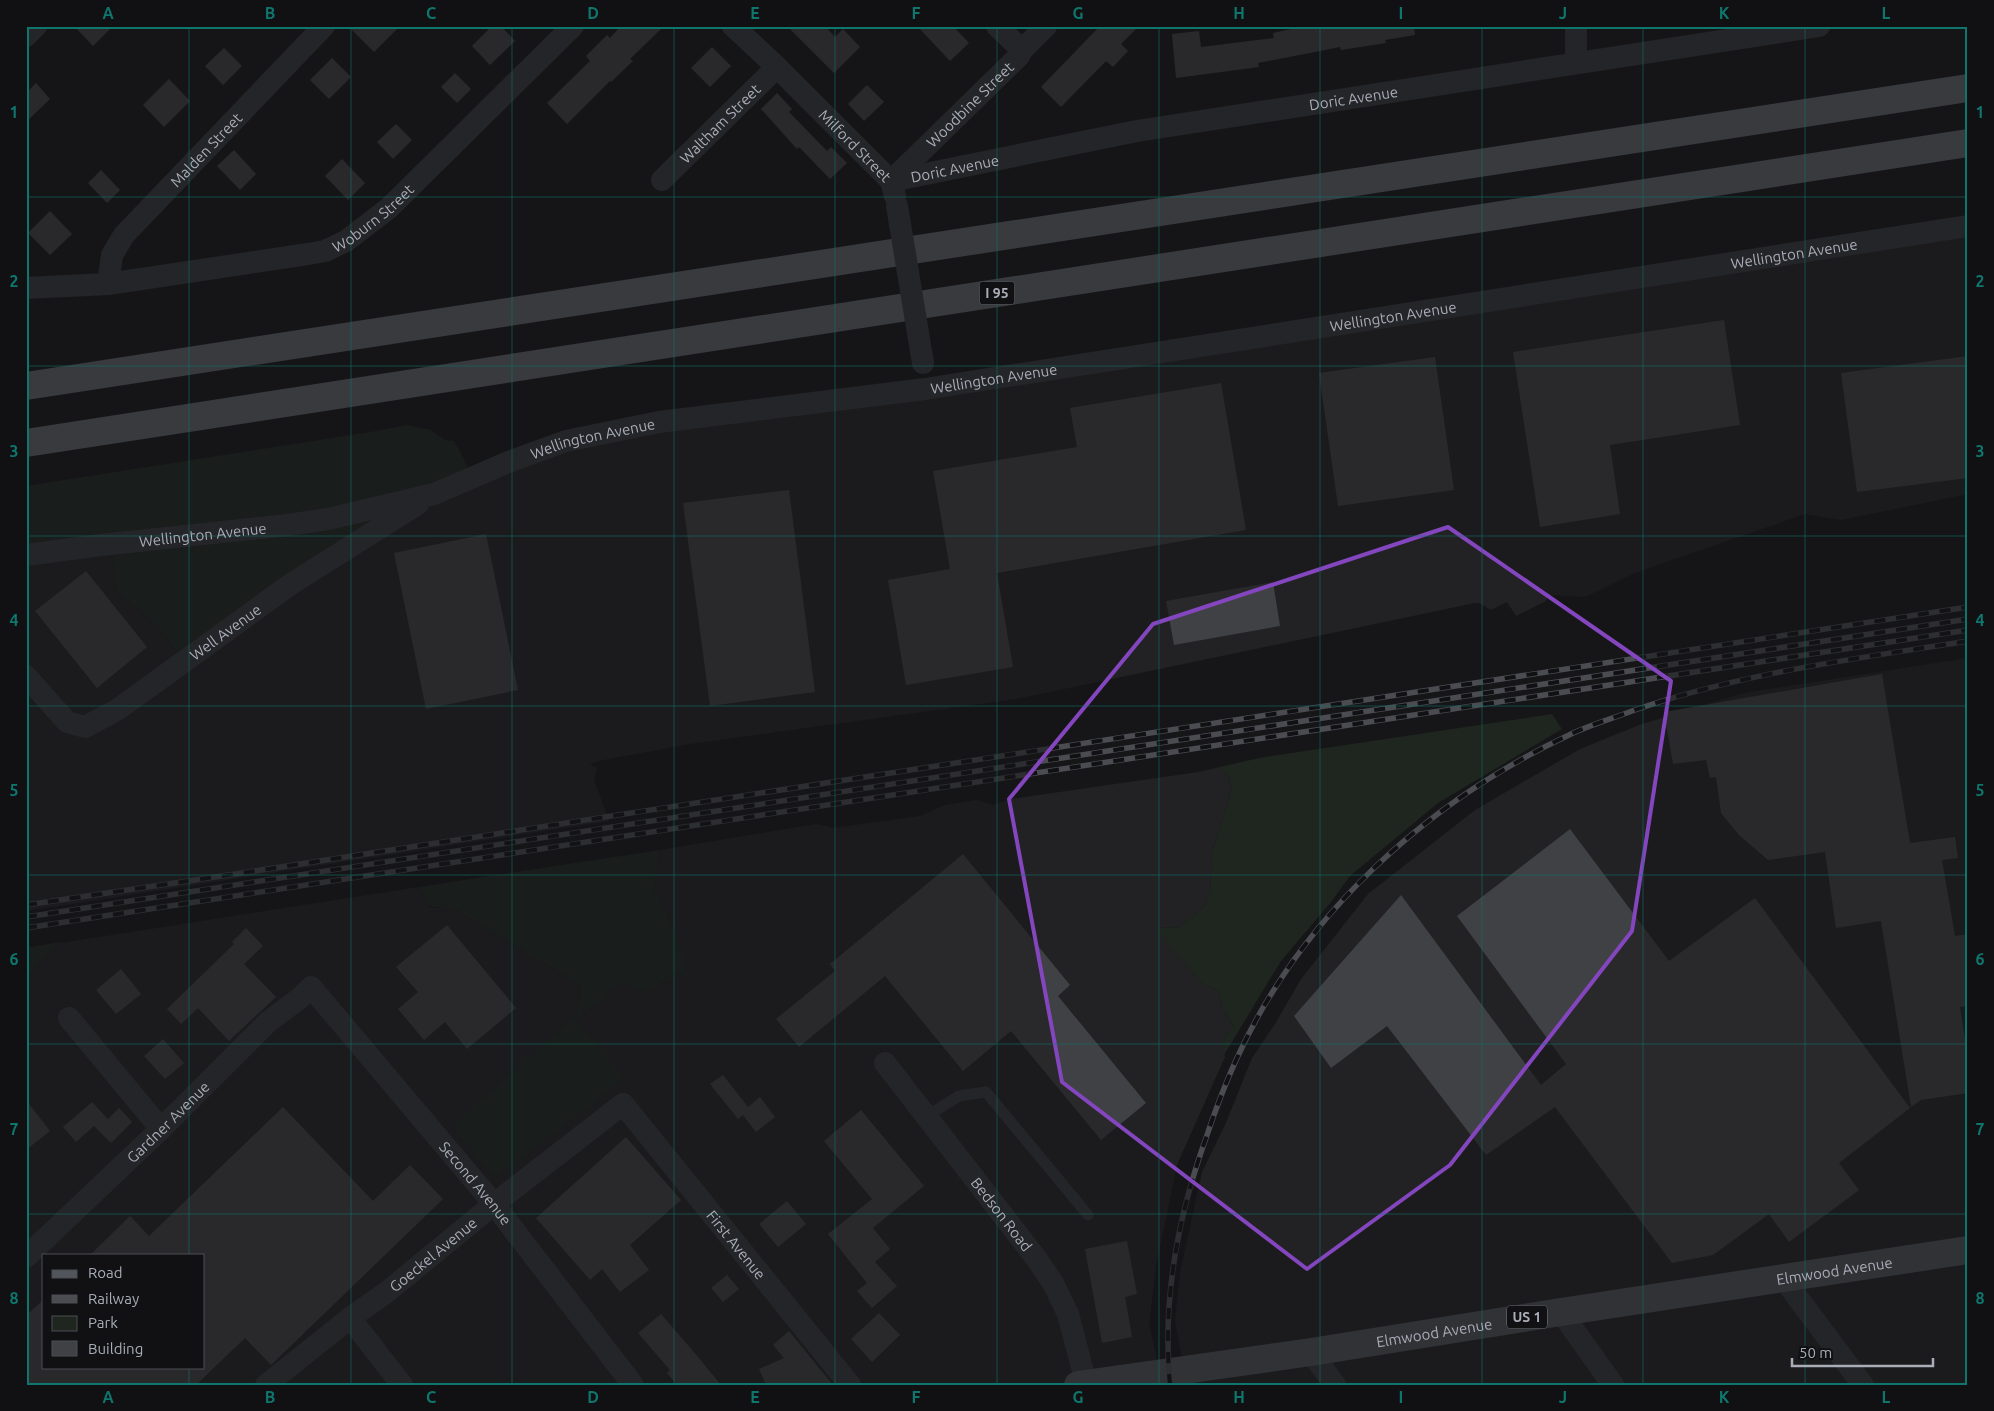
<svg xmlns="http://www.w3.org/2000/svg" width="1994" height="1411" font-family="Ubuntu,sans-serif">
  <rect width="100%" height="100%" fill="#161618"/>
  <path fill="#222225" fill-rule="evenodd" d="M1968 227V494L1841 520 1805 514 1637 572 1585 597 1549 595 1546 601 1516 616 1507 602 1491 610 1479 603H1475L1016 699 690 744 598 761 590 764 597 768 594 780 609 821 26 911V555L110 545 117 591 157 626 179 654 391 513 569 443Z
    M1968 658V1385H1175L1183 1364 1175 1321 1180 1273 1202 1172 1225 1125 1252 1058 1275 1024 1301 979 1368 894 1475 810 1580 749 1639 725 1744 693Z
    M1220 767 1229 777 1232 789 1212 852 1210 893 1204 907 1179 927 1157 928 1201 983 1218 991 1223 1009 1234 1026 1222 1041 1225 1057 1177 1165 1156 1266 1149 1324 1159 1368 1149 1385H26V981L41 960 61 943 419 887 430 907 434 908 450 906 580 985 582 991 576 1021 595 1004 604 1000 609 992 627 982 644 993 677 974 687 977 678 939 654 888 660 850 817 824 833 828 920 816 945 805 976 800 993 805 1010 799 1198 772ZM44 1255H204V1367H44Z"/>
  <path fill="#1e261f" d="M406 425 431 430 445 440 454 441 472 475 179 654 157 626 117 591 110 545 26 555V486L377 431Z
    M1552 714 1562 729 1438 803 1350 876 1331 902 1281 961 1224 1055 1222 1041 1234 1026 1223 1009 1218 991 1201 983 1156 928 1179 927 1204 907 1210 893 1212 852 1232 789 1229 777 1220 767 1259 758Z
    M660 850 654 888 678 939 688 977 677 974 644 993 626 983 609 992 604 1000 595 1004 577 1020 624 1079 496 1178 452 1126 574 1017 576 1018 582 991 580 985 450 906C426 910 430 906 419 887Z
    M60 942 61 943 41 960 26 981V948Z"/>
  <path fill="#404145" d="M74 26H113L93 46Z
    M348 26H400L374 52Z
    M492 26H501L515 41 490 65 472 46Z
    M621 26H664L630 59 633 61 611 82 610 81 567 124 547 103 590 61 586 56 607 35 610 38Z
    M787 26H825L835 37 843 29 860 47 834 73Z
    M917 26H953L969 43 950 61Z
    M1100 26H1139L1121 44 1128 51 1113 67 1106 61 1061 107 1041 87Z
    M1305 26H1414L1415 35 1385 40 1386 43 1341 50 1340 47 1258 63 1259 67 1176 78 1172 34 1199 31 1201 47 1274 38 1273 33Z
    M712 47 731 66 710 87 691 68Z
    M224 48 242 66 223 85 205 66Z
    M332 58 351 77 329 99 310 80Z
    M455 73 471 89 457 103 441 87Z
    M169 79 190 101 164 127 143 105Z
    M36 83 50 99 26 122V93Z
    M867 85 884 102 864 121 848 104Z
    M777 93 792 109 789 112 827 151 831 147 847 163 830 179 799 147 797 149 761 109Z
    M396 124 412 140 393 159 377 142Z
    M234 150 256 174 240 190 217 166Z
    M342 159 365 183 348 200 325 176Z
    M101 170 120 190 107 203 88 183Z
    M50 211 72 234 50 255 28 233Z
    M1724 320 1740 425 1610 445 1620 514 1540 527 1513 352Z
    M1968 356V478L1857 492 1841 373Z
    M1435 357 1454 490 1338 506 1319 373Z
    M1221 383 1246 530 997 573 1013 667 906 685 888 580 950 569 933 471 1077 447 1070 408Z
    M789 490 815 692 710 706 683 503Z
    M486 534 518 690 426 709 394 553Z
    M86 571 147 647 97 688 35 611Z
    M1273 582 1280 626 1174 645 1166 601Z
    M1882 674 1910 843 1955 837 1958 858 1942 860 1955 936 1968 934V1006L1960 1007 1968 1058V1093L1921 1100 1911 1107 1881 921 1836 928 1825 852 1768 860 1739 835 1721 813 1716 777 1710 778 1706 760 1673 764 1664 712Z
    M1570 829 1669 961 1755 898 1910 1108 1839 1163 1859 1190 1789 1242 1769 1214 1713 1255 1672 1263 1555 1107 1486 1155 1387 1026 1331 1068 1294 1016 1401 895 1541 1085 1566 1064 1457 916Z
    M963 854 1070 985 1058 996 1146 1103 1101 1140 1011 1031 963 1071 885 976 799 1047 776 1019 835 971 830 964Z
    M447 925 516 1008 467 1049 445 1022 424 1040 398 1009 418 992 396 967Z
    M246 928 263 946 244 964 276 997 229 1041 198 1008 181 1024 167 1009 234 944 232 942Z
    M121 969 141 994 116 1014 96 990Z
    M163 1039 184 1063 165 1079 144 1056Z
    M723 1075 748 1107 760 1097 775 1117 756 1132 743 1115 738 1119 710 1084Z
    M26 1100 50 1131 26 1150Z
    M92 1102 108 1119 119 1108 132 1122 111 1143 94 1126 76 1142 63 1127Z
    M283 1107 373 1201 410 1165 443 1199 271 1365 245 1338 196 1385H26V1316L44 1299V1367H204V1255H90L130 1216 149 1236Z
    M861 1110 924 1186 873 1228 890 1249 875 1262 897 1286 872 1308 857 1291 867 1283 828 1234 872 1199 824 1141Z
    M626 1137 681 1200 630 1245 649 1270 620 1292 602 1269 590 1280 536 1218Z
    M787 1201 806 1224 778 1247 759 1224Z
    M1127 1241 1137 1294 1125 1297 1132 1337 1102 1343 1085 1249Z
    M727 1275 739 1289 723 1302 711 1288Z
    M879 1313 900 1335 872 1362 851 1339Z
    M661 1314 693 1351 721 1385H677L667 1373 670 1370 638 1333Z
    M789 1331 833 1385H766L759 1369 784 1358 773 1345Z"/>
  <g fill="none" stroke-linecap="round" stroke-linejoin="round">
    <path stroke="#37383d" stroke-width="11" d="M927 1116 959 1096 986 1092 1088 1215"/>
    <g stroke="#37383d" stroke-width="22">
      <path id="s1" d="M733 26 777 67 891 181 895 196"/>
      <path d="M997 26 1022 50"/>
      <path d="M26 36 36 26"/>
      <path d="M1576 62V26"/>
      <path id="s2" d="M662 180 777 67"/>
      <path id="s3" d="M891 181 1137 131 1819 26"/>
      <path id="s4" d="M891 181 1019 56 1022 50 1046 26"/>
      <path id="s5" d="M108 284 112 255 124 235 324 26"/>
      <path id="s6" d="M26 288 108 284 308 254 325 251 346 241 389 208 573 26"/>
      <path id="s7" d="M26 555 101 545 288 525 328 519 434 494 506 463 566 441 659 422 925 389 1968 226"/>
      <path id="s8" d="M26 676 67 722 85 727 117 710 291 584 418 504"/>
      <path d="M69 1018 161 1129"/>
      <path id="s9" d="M885 1063 1036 1258 1053 1283 1068 1314 1086 1383"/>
      <path id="s10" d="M26 1257 161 1129 268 1022 300 998 311 987 494 1204 633 1385"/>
      <path d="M1783 1278 1863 1385"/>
      <path d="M1561 1312 1613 1385"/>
      <path d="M350 1318 402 1385"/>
      <path d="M1311 1352 1335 1385"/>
      <path id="s11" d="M266 1385 350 1318 387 1292 494 1204 623 1104 850 1385"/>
    </g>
    <path stroke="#53555c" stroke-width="28" id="s12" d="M1078 1385 1311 1352 1561 1312 1968 1250"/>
    <path stroke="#63666e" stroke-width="28" d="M26 386 1968 88
      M26 443 1968 143"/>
    <defs>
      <path id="rail" d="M26 905 242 873 1968 607
        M26 917 1968 619
        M26 928 1968 630
        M1170 1385C1162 1301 1178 1216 1206 1138 1215 1111 1225 1084 1237 1058 1302 915 1428 801 1569 735 1589 725 1611 719 1632 711 1741 673 1854 659 1968 641"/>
    </defs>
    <use href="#rail" stroke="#4a4c52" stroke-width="5.5"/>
    <use href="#rail" stroke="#111113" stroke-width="4" stroke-dasharray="11" stroke-linecap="butt"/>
    <path stroke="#37383d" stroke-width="22" d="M897 206 923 363"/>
  </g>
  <path d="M0 0H1994V1411H0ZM1448 527 1671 681 1632 931 1450 1165 1307 1269 1062 1082 1009 799 1153 624Z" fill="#161618" fill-opacity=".55" fill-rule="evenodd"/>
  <path fill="none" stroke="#8446be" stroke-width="4" stroke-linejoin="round" d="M1448 527 1671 681 1632 931 1450 1165 1307 1269 1062 1082 1009 799 1153 624Z"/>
  <path fill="none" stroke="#0f766e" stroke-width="1" stroke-opacity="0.55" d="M189 26V1255M351 26V1385M512 26V1385M674 26V1385M835 26V1385M997 26V1385M1159 26V1385M1320 26V1385M1482 26V1385M1643 26V1385M1805 26V1385M26 197H1968M26 366H1968M26 536H1968M26 706H1968M26 875H1968M26 1044H1968M26 1214H1968M189 1367V1385"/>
  <g text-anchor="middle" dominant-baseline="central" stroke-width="4" stroke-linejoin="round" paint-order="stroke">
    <g fill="#111113" stroke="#7b7e86" stroke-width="1">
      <rect x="979.5" y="281.5" width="35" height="23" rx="4"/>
      <rect x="1507" y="1305.5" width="40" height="23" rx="4"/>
    </g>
    <g font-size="14" font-weight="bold" fill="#a8adb8">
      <text x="997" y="293">I 95</text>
      <text x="1527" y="1317">US 1</text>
    </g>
    <g font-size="15" fill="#a8adb8" stroke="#111113">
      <text stroke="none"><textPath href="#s3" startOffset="470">Doric Avenue</textPath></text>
      <text stroke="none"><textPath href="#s4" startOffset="110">Woodbine Street</textPath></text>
      <text stroke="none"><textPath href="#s2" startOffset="81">Waltham Street</textPath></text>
      <text stroke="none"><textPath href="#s1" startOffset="171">Milford Street</textPath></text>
      <text stroke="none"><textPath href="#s5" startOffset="171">Malden Street</textPath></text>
      <text stroke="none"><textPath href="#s3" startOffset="65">Doric Avenue</textPath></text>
      <text stroke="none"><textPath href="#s6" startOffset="360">Woburn Street</textPath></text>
      <text stroke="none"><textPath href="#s7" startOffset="1798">Wellington Avenue</textPath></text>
      <text stroke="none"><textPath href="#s7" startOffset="1392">Wellington Avenue</textPath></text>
      <text stroke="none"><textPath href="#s7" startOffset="988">Wellington Avenue</textPath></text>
      <text stroke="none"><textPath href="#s7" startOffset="582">Wellington Avenue</textPath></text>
      <text stroke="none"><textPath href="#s7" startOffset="178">Wellington Avenue</textPath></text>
      <text stroke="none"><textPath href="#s8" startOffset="250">Well Avenue</textPath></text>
      <text stroke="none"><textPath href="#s10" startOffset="196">Gardner Avenue</textPath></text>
      <text stroke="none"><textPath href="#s10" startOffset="649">Second Avenue</textPath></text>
      <text stroke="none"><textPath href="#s9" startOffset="191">Bedson Road</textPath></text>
      <text stroke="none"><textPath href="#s11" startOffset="635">First Avenue</textPath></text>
      <text stroke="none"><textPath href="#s11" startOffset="212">Goeckel Avenue</textPath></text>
      <text stroke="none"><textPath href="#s12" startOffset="765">Elmwood Avenue</textPath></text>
      <text stroke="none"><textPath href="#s12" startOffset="360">Elmwood Avenue</textPath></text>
    </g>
  </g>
  <rect width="1994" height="1411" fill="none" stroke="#111113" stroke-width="55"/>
  <rect x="42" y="1254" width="162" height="115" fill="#111113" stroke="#4d4f55"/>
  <rect x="52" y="1270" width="25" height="8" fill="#53555c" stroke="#4d4f55"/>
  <text x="88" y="1278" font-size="15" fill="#a8adb8">Road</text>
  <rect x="52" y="1295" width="25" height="8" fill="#4a4c52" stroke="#4d4f55"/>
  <text x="88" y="1304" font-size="15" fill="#a8adb8">Railway</text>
  <rect x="52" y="1316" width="25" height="15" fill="#1e261f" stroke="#4d4f55"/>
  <text x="88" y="1328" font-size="15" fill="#a8adb8">Park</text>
  <rect x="52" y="1341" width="25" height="15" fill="#404145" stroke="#4d4f55"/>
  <text x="88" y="1354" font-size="15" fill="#a8adb8">Building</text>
  <path d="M1792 1358v8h141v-8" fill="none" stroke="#a8adb8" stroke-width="2.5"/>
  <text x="1799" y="1358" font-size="15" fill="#a8adb8" stroke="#111113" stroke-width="4" paint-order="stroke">50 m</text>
  <rect x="28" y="28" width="1938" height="1356" fill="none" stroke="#0f766e" stroke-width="2"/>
  <g font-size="16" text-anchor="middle" font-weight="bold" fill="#0f766e">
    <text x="108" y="19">A</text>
    <text x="270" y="19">B</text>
    <text x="431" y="19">C</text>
    <text x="593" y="19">D</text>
    <text x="755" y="19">E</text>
    <text x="916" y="19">F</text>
    <text x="1078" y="19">G</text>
    <text x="1239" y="19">H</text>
    <text x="1401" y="19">I</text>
    <text x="1563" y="19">J</text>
    <text x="1724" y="19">K</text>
    <text x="1886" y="19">L</text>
    <text x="14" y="118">1</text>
    <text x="1980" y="118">1</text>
    <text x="14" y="287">2</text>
    <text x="1980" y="287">2</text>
    <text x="14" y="457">3</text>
    <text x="1980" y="457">3</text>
    <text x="14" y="626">4</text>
    <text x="1980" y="626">4</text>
    <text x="14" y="796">5</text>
    <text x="1980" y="796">5</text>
    <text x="14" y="965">6</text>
    <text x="1980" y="965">6</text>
    <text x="14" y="1135">7</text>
    <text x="1980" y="1135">7</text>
    <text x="14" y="1304">8</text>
    <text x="1980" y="1304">8</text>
    <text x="108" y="1403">A</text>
    <text x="270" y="1403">B</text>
    <text x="431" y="1403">C</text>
    <text x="593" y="1403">D</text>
    <text x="755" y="1403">E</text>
    <text x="916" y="1403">F</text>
    <text x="1078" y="1403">G</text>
    <text x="1239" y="1403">H</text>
    <text x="1401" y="1403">I</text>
    <text x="1563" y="1403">J</text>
    <text x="1724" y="1403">K</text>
    <text x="1886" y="1403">L</text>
  </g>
</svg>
